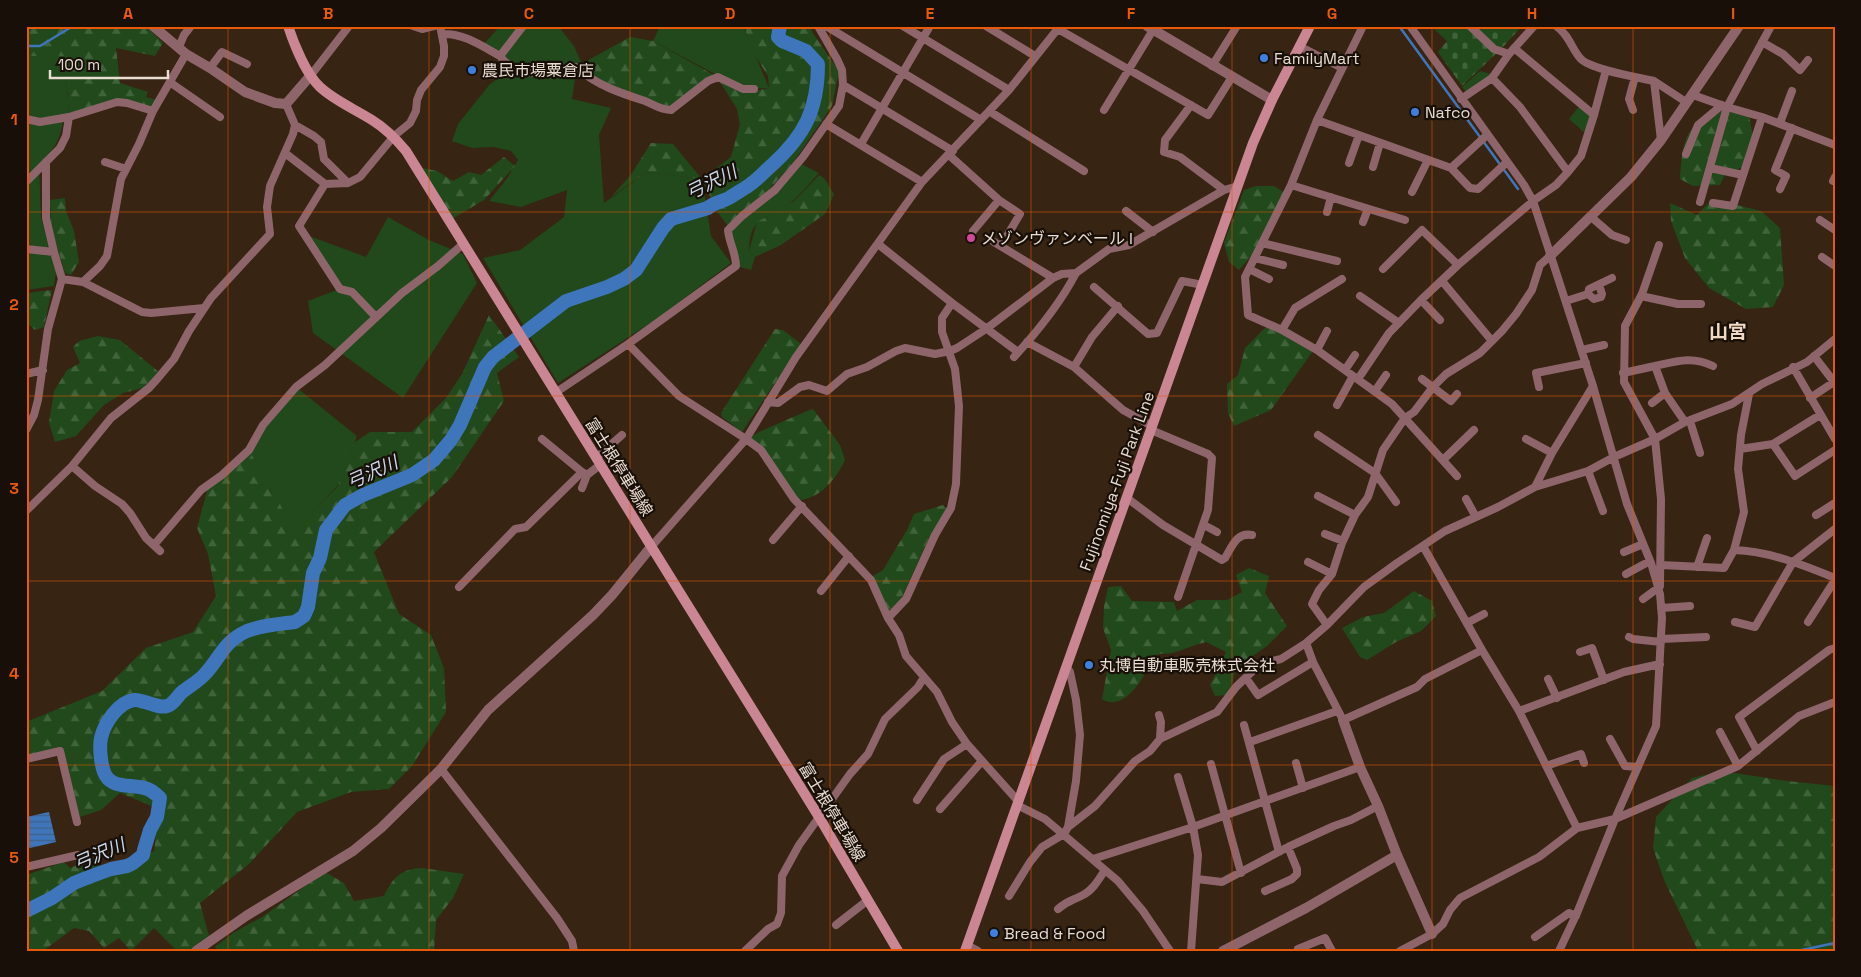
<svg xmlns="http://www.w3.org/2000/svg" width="1861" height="977" font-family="'Space Grotesk','Noto Sans JP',sans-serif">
  <defs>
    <pattern id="forest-firs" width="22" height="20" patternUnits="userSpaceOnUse" patternTransform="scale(1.25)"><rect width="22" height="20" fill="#21491b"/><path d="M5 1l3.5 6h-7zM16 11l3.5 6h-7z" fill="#41633b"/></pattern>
    <pattern id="cemetery-stones" width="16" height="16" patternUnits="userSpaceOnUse" patternTransform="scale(1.25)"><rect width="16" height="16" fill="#21491b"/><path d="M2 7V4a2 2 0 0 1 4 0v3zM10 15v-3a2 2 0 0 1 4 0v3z" fill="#41633b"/></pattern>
    <pattern id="water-rules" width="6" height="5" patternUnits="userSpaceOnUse" patternTransform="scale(1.25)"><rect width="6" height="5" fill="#3e75bb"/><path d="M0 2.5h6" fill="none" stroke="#416189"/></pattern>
  </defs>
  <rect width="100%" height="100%" fill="#372412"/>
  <path fill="#21491b" d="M500 26H558L574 46 582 64 555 72 576 73 572 99 611 108 599 135 604 203 647 172 702 179 711 236 731 263 655 320 558 383 483 258 520 250 564 217 567 190 521 207 489 201 508 177 518 160 511 151 493 147 472 148 452 141 458 124 490 84 512 68 483 45Z
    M660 26H743L769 88 743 89 653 41Z
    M26 56H65L69 117 63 121C59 143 55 148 39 164L41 217 56 272 54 286 26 290Z
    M1480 71 1492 74 1468 94 1462 87Z
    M1581 104 1594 115 1587 135 1569 119Z
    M801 164 819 173C810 183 800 195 789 204 766 221 750 215 749 251L755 257 751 270 740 267 730 230Z
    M388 217 429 240 463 254 477 283 403 398 313 333 308 301 339 289 304 234 366 257Z
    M296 387 357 436 340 483 294 530 249 450Z"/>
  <path fill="url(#forest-firs)" d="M26 26H146L163 43 155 56 116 48 120 83 148 92 146 97 157 100 153 111 127 103 69 117 65 56H26Z
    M744 26H811L812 32 839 71 832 106 793 163 764 195 728 226 718 213 702 179 647 172 611 197 630 176 651 143 673 144 702 179 731 157 740 124 737 109 720 82 754 91 769 88 768 76 752 51Z
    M630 37 653 41 714 75 671 110 636 99 576 67Z
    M1719 106 1749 115 1753 137 1743 167 1725 174 1720 185 1693 186 1680 179C1684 135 1683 132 1719 106Z
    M504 157 515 166 484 200 452 219 422 168 437 171 453 181 469 172 481 175Z
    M819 175 824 178 834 194 825 214 781 245 755 257 749 251 757 222 794 201Z
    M1256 186H1274L1285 193 1253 254 1239 270 1229 262 1224 243 1244 190Z
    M65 198 66 211 74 231 79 262 71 275 65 273 51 227 50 200Z
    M1712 199 1761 211 1780 228 1784 285 1773 307 1746 309 1709 288 1685 258 1671 221 1670 203 1697 215Z
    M52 290 44 327 35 330 26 322V293Z
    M489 315 519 357 497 373 504 401 452 477 374 552 399 614 431 635 444 668 446 712 412 766 389 789 351 792 297 812 249 864 200 903 209 936 189 951H177L154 928 131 951 119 938 104 948 89 931 74 928 43 951H26V875L64 862 70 868 97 856 102 874 154 851 159 809 120 793 101 810 80 817 62 751 26 759V722L102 691 146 648 193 632 216 596 208 554 197 528 209 484 249 450 294 529 338 486 355 442 370 432H412L446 398 462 374Z
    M1267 326 1313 351 1271 410 1234 426 1228 413 1227 384 1238 375 1245 348Z
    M775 329 783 330 801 344 742 432 722 417 721 413Z
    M98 336 120 340 159 372 143 388 123 393 104 405 76 436 55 442 49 423 54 391 67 370 80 363 73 347 79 341Z
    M813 409 840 445 845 460C837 478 820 499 799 500L748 439C759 431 771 427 784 421 794 417 803 412 813 409Z
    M943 505 947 509 928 540 901 599 889 611 873 576 883 570 907 530 914 514Z
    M1249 568 1269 576 1265 593 1287 626 1267 646 1247 660 1235 671 1229 695 1215 696 1210 685 1226 652 1206 642C1194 645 1183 650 1172 653 1167 654 1160 653 1156 655 1149 659 1147 668 1144 675 1136 690 1119 710 1102 699L1111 650 1103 628 1104 606 1108 587 1121 586 1132 601 1174 602 1177 611 1197 600H1227L1242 592 1236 575Z
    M1414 591 1432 601 1436 616 1421 631 1396 642 1367 660 1360 657 1342 628 1363 617 1384 613Z
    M1722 771 1787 781 1835 786V951H1698L1664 880 1653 848 1656 817 1692 778Z
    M422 868 464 874 453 898 436 920 434 951H219L215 947 233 933 262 917 325 872 344 883 354 901 384 896C393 877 401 869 422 868Z"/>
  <path fill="url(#cemetery-stones)" d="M1431 26H1522L1502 48 1462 86 1438 52 1447 41Z"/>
  <path fill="url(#water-rules)" d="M49 812 56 842 26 849V817Z"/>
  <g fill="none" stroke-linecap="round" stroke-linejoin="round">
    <path stroke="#3e75bb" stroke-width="2.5" d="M1399 26 1518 189
      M26 46H40L73 26
      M1797 951 1835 943"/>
    <path stroke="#3e75bb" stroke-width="14" d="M26 911 52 898 74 883 89 877 111 869 127 866 133 863 143 855 144 850 150 830 157 817 160 798C155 793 150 789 144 788 130 784 110 789 104 772 101 764 99 747 101 738 104 724 118 702 134 700 145 699 161 712 171 704 175 701 178 696 181 693 189 686 198 682 205 674 221 657 223 642 247 631 262 625 279 624 295 622L304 616 308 607 313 573 320 558 326 530 345 505 363 495 412 475 434 460 451 440 460 425 485 367 493 357 566 301 607 287 624 279 636 270 663 228 671 219 708 208C714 202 722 202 729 198 735 194 742 190 748 186 757 180 764 172 772 165 805 135 818 109 818 64L806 51 782 41 778 37 780 26"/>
    <path stroke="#8f656c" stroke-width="8" d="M413 26 422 29 434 26
      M826 26 981 120
      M903 26 1009 90
      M986 26 1035 56
      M1363 26 1317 120 1291 185 1245 277 1248 315 1282 330 1317 350 1392 404 1457 476
      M1410 26 1524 185 1533 201 1593 386 1627 504 1651 563 1660 594 1662 618 1656 726 1615 819 1577 913 1559 951
      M1470 26 1494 49 1509 54
      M1556 26C1570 35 1573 53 1582 60 1594 70 1637 77 1654 81L1661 140
      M1058 29 1208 115 1232 77
      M442 34C464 33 482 46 500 56L523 26
      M1762 42 1783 54 1800 70 1808 60
      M1299 46 1342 68
      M179 47 184 35 191 26
      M1514 48 1594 115
      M500 56C518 81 550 73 576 67 596 85 620 93 645 101 655 105 660 110 671 110L708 81 718 77 743 89H754
      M1212 66 1237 26
      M210 68 222 52 247 64
      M311 75 349 26
      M1492 78 1520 107 1568 172
      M1654 81 1686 102
      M171 83 220 117
      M843 85 953 151
      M1693 95 1727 107 1762 117 1835 145
      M1461 99 1492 78 1509 54 1534 26
      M1191 105 1165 140 1164 152 1180 157 1224 190
      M1104 110 1153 30
      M1633 110 1629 99 1635 77
      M989 111 1084 171
      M26 119 40 122 69 117 117 102 127 103 153 111 186 54
      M1317 120 1451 168 1487 135
      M1780 123 1792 91
      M826 124 922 182
      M295 125 314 136 321 142 324 159 348 183
      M861 144 930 26
      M285 153 325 184 348 183 360 177 394 136 410 123 416 111 417 100 421 90 440 67 444 56V46L440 26
      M1686 154 1698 125 1722 105
      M949 155 999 200 1020 214 1001 246
      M46 162V218L54 252
      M105 162 126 169
      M1349 163 1359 135
      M1373 167 1380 143
      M1451 168 1470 188 1478 189 1507 162
      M1710 168 1743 175
      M1833 181 1835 177
      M26 182 60 148 66 136 69 117
      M325 184 299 226 340 289 352 292 376 317
      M1291 185 1405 220
      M1780 189 1786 176 1775 170 1792 128
      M1412 192 1428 160
      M1700 202 1727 107 1771 26
      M1713 203 1733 206 1762 117
      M1126 211 1153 232
      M1327 212 1331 197
      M1590 216 1612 235 1626 240
      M1820 220 1835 230
      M1363 222 1368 209
      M973 231 999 200
      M994 242 1053 278
      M1262 243 1337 261
      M878 244 952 303 942 318V332L955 369 959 406 956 484 951 508 935 535 906 599 888 618
      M1659 245 1642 294 1625 326 1624 382 1655 439 1661 499 1660 586
      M26 249 54 252 62 279 48 329 38 400 34 415 26 430
      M1822 257 1835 266
      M1255 258 1283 265
      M1249 269 1269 279
      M1383 269 1422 230 1458 265
      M62 279 83 282 100 266 107 256 121 179 139 144 153 111
      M1442 281 1492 341
      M83 282 142 312 151 313 204 308
      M1094 287 1148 334 1157 333 1182 281 1203 285
      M1588 294 1594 299 1601 297 1602 294 1599 285
      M1360 296 1399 323
      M1641 296 1678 304H1701
      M1421 300 1440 320
      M1566 301 1588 294 1589 289 1612 278
      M952 303 1018 352
      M1282 330 1295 308 1342 279
      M1027 342 1074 367 1123 410 1152 426
      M628 344 736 266C736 253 729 243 728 230L742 216 775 190 803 157 839 106 843 85 842 70 837 59 818 26
      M1317 350 1327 331
      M1582 350 1604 345
      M1014 357C1037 332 1060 304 1076 273
      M1655 366C1677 361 1692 356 1713 366
      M1074 367 1092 337 1118 306
      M1793 367 1835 439
      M1345 370 1355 355
      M1623 373 1655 366 1665 393 1685 422
      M26 374 43 370
      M1358 379 1389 333 1421 300 1458 265 1533 201 1556 185 1568 172 1581 156 1594 115 1606 70
      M1422 379 1451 401 1457 394
      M1539 387 1536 373 1586 363
      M1375 391 1386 375
      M555 393 628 344 679 396 746 439 761 450 794 499 871 580 888 618 899 635 906 656 937 692 952 722 967 744 1018 801
      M1810 398 1834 382 1814 356
      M768 402 778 403 800 387 809 385 827 391 847 374 867 367 896 351 905 348 935 354 950 351 957 348 986 329 1053 278 1062 274 1076 273 1109 249 1129 245 1224 190 1238 186
      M1652 403 1665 393
      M1337 405 1353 376
      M1690 421 1700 453
      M1151 430 1208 454 1212 458 1208 510 1178 597
      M1318 435 1375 473 1396 502
      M542 439 582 472
      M1526 439 1552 453
      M1773 444 1795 476 1835 450
      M1740 449 1773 444 1820 415
      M596 458 622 435
      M1444 459 1474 430
      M72 466 95 486 122 504 130 513 146 538 160 551
      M1588 471 1603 511
      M1535 487 1588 471 1614 457 1655 439 1685 422 1732 404 1762 384 1807 362 1835 339
      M582 488 587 475
      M1318 496 1355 515
      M1127 498 1163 525 1222 560 1225 558C1232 547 1236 532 1252 535
      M1466 499 1476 517
      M26 511 72 466 111 418 149 388 158 378 174 359 189 331 211 298 270 234 267 207 270 186 293 134 295 125 286 104
      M1816 515 1835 503
      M1204 525 1217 532
      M1325 534 1343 541
      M773 540 802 506
      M154 545 201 490 222 475 249 450 263 425 296 387 325 365 402 293 438 266 463 244
      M1423 546 1482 650
      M651 547 746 439 796 357 922 182 1009 90 1060 26
      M1734 550 1744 512 1738 469 1741 435 1749 394
      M1624 552 1643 544
      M1308 562 1332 574
      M1661 565 1724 568 1734 550C1769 551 1803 565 1835 578
      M1697 567 1707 538
      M1626 574 1650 561
      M459 587 515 529 526 527 582 472 587 475 600 465
      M821 591 849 556
      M1643 599 1658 588
      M1661 608 1690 606
      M1735 622 1755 627 1793 562 1835 529
      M1808 622 1835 580
      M1467 623 1484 614
      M1327 625 1312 604 1319 590 1332 574 1342 543 1355 515 1368 497 1383 450 1405 418 1414 412 1433 387 1446 374 1480 353 1502 331 1516 314 1532 290 1540 265 1550 256
      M1629 637 1633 639 1661 642
      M1661 639 1706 637
      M1306 643 1313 662 1343 720 1417 687 1425 679 1482 650 1519 711 1577 828
      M1580 652 1592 648 1604 680
      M1067 668 1070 672 1076 700 1080 735 1076 781 1068 827
      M1246 678 1258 695 1313 662
      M1548 679 1557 698
      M1519 711 1624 672 1660 664
      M1244 725 1279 852
      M1720 732 1738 766
      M1160 739 1217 712 1236 687 1260 664 1281 659 1306 643 1327 625 1364 587 1397 563 1445 531 1498 507 1535 487 1552 453 1593 386
      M1610 739 1625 766 1638 767
      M1250 742 1337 711
      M1757 751 1739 717 1829 650 1835 648
      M26 759 60 751 77 822
      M1296 763 1303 788
      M1211 764 1241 873
      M1546 766 1581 754 1584 763
      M441 769 557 918 572 941 574 951
      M1178 777 1193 827 1198 855 1191 951
      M917 800 944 759 967 744
      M1017 805 1045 819 1118 881 1143 911 1170 951
      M940 809 982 761
      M1093 859 1193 827 1360 767
      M26 867 78 855
      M1197 879 1222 882 1288 847 1334 826 1351 820 1378 806
      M1265 891 1292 879 1297 874V869L1288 847
      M1009 896 1030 862 1042 847 1064 834 1068 827 1095 806 1135 761 1150 751 1160 739 1161 722 1159 715
      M1058 909C1068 900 1072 901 1083 895 1093 890 1099 879 1105 870
      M836 925 868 900
      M1535 937 1569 913 1576 916
      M967 945 978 951
      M1298 949 1325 938 1332 951
      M745 951 768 929 777 924 781 913 782 876 799 845 850 774 868 754 885 719 918 687 924 677
      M1400 951 1432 934 1443 924 1450 910 1460 898 1539 857 1577 828 1615 819 1738 766 1799 716 1835 702"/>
    <path stroke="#8f656c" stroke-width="10" d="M153 26 186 54 210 68 245 92 275 103 286 104 311 75
      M1147 26 1272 100
      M1550 256 1631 177 1661 140 1739 26
      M1343 720 1360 767 1378 806 1397 855 1432 934
      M196 951 246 916 353 851 381 828 441 769 488 710 593 615 612 595 651 547
      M1223 951 1306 908 1397 855"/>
    <path stroke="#ca8692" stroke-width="10" d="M288 26C294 44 306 74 320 87 335 101 355 109 372 120 385 128 396 139 406 151L819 817 898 951
      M965 951 1253 143 1272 100 1310 26"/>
  </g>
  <path fill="none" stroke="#e8590c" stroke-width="1" stroke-opacity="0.55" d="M228 26V951M429 26V951M630 26V951M830 26V951M1031 26V951M1232 26V951M1432 26V951M1633 26V951M26 212H1835M26 396H1835M26 581H1835M26 765H1835"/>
  <g fill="#3f7fe0" stroke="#180f08" stroke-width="2">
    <circle cx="1264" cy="58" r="5"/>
    <circle cx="472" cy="70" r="5"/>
    <circle cx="1415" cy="112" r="5"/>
    <circle cx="1089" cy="665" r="5"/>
    <circle cx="994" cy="933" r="5"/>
  </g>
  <circle fill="#d1479c" stroke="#180f08" stroke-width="2" cx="971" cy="238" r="5"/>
  <g text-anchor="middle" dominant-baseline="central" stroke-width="4.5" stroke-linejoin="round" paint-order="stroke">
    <g font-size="16" fill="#e9dcd1" stroke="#180f08" text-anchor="start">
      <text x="1274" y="58">FamilyMart</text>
      <text x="482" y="70">農民市場粟倉店</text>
      <text x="1425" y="112">Nafco</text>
      <text x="981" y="238">メゾンヴァンベール I</text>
      <text x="1099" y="665">丸博自動車販売株式会社</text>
      <text x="1004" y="933">Bread &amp; Food</text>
    </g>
    <g font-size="16" fill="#e9dcd1" stroke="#180f08">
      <text transform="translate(619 467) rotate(58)">富士根停車場線</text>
      <text transform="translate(1117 481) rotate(-70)">Fujinomiya-Fuji Park Line</text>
      <text transform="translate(832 812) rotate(59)">富士根停車場線</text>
    </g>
    <g font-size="18" font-style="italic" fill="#cbdaed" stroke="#180f08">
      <text transform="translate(711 182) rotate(-26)">弓沢川</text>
      <text transform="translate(372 472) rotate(-24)">弓沢川</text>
      <text transform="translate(99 854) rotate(-23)">弓沢川</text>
    </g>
    <g font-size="19" font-weight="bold" fill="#f1d8c2" stroke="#180f08">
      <text x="1728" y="331">山宮</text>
    </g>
  </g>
  <rect width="1861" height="977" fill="none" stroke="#180f08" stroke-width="55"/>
  <path d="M50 70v8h118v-8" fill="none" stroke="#e9dcd1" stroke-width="2.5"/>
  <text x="58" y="70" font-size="15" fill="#e9dcd1" stroke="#180f08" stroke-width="4" paint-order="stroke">100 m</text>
  <rect x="28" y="28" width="1806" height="922" fill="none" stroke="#e8590c" stroke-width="2"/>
  <g font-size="16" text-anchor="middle" font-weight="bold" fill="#e8590c">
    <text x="128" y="19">A</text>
    <text x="328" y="19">B</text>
    <text x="529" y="19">C</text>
    <text x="730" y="19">D</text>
    <text x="930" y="19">E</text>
    <text x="1131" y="19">F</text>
    <text x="1332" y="19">G</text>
    <text x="1532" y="19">H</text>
    <text x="1733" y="19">I</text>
    <text x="14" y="125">1</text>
    <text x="14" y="310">2</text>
    <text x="14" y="494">3</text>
    <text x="14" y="679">4</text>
    <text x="14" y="863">5</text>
  </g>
</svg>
